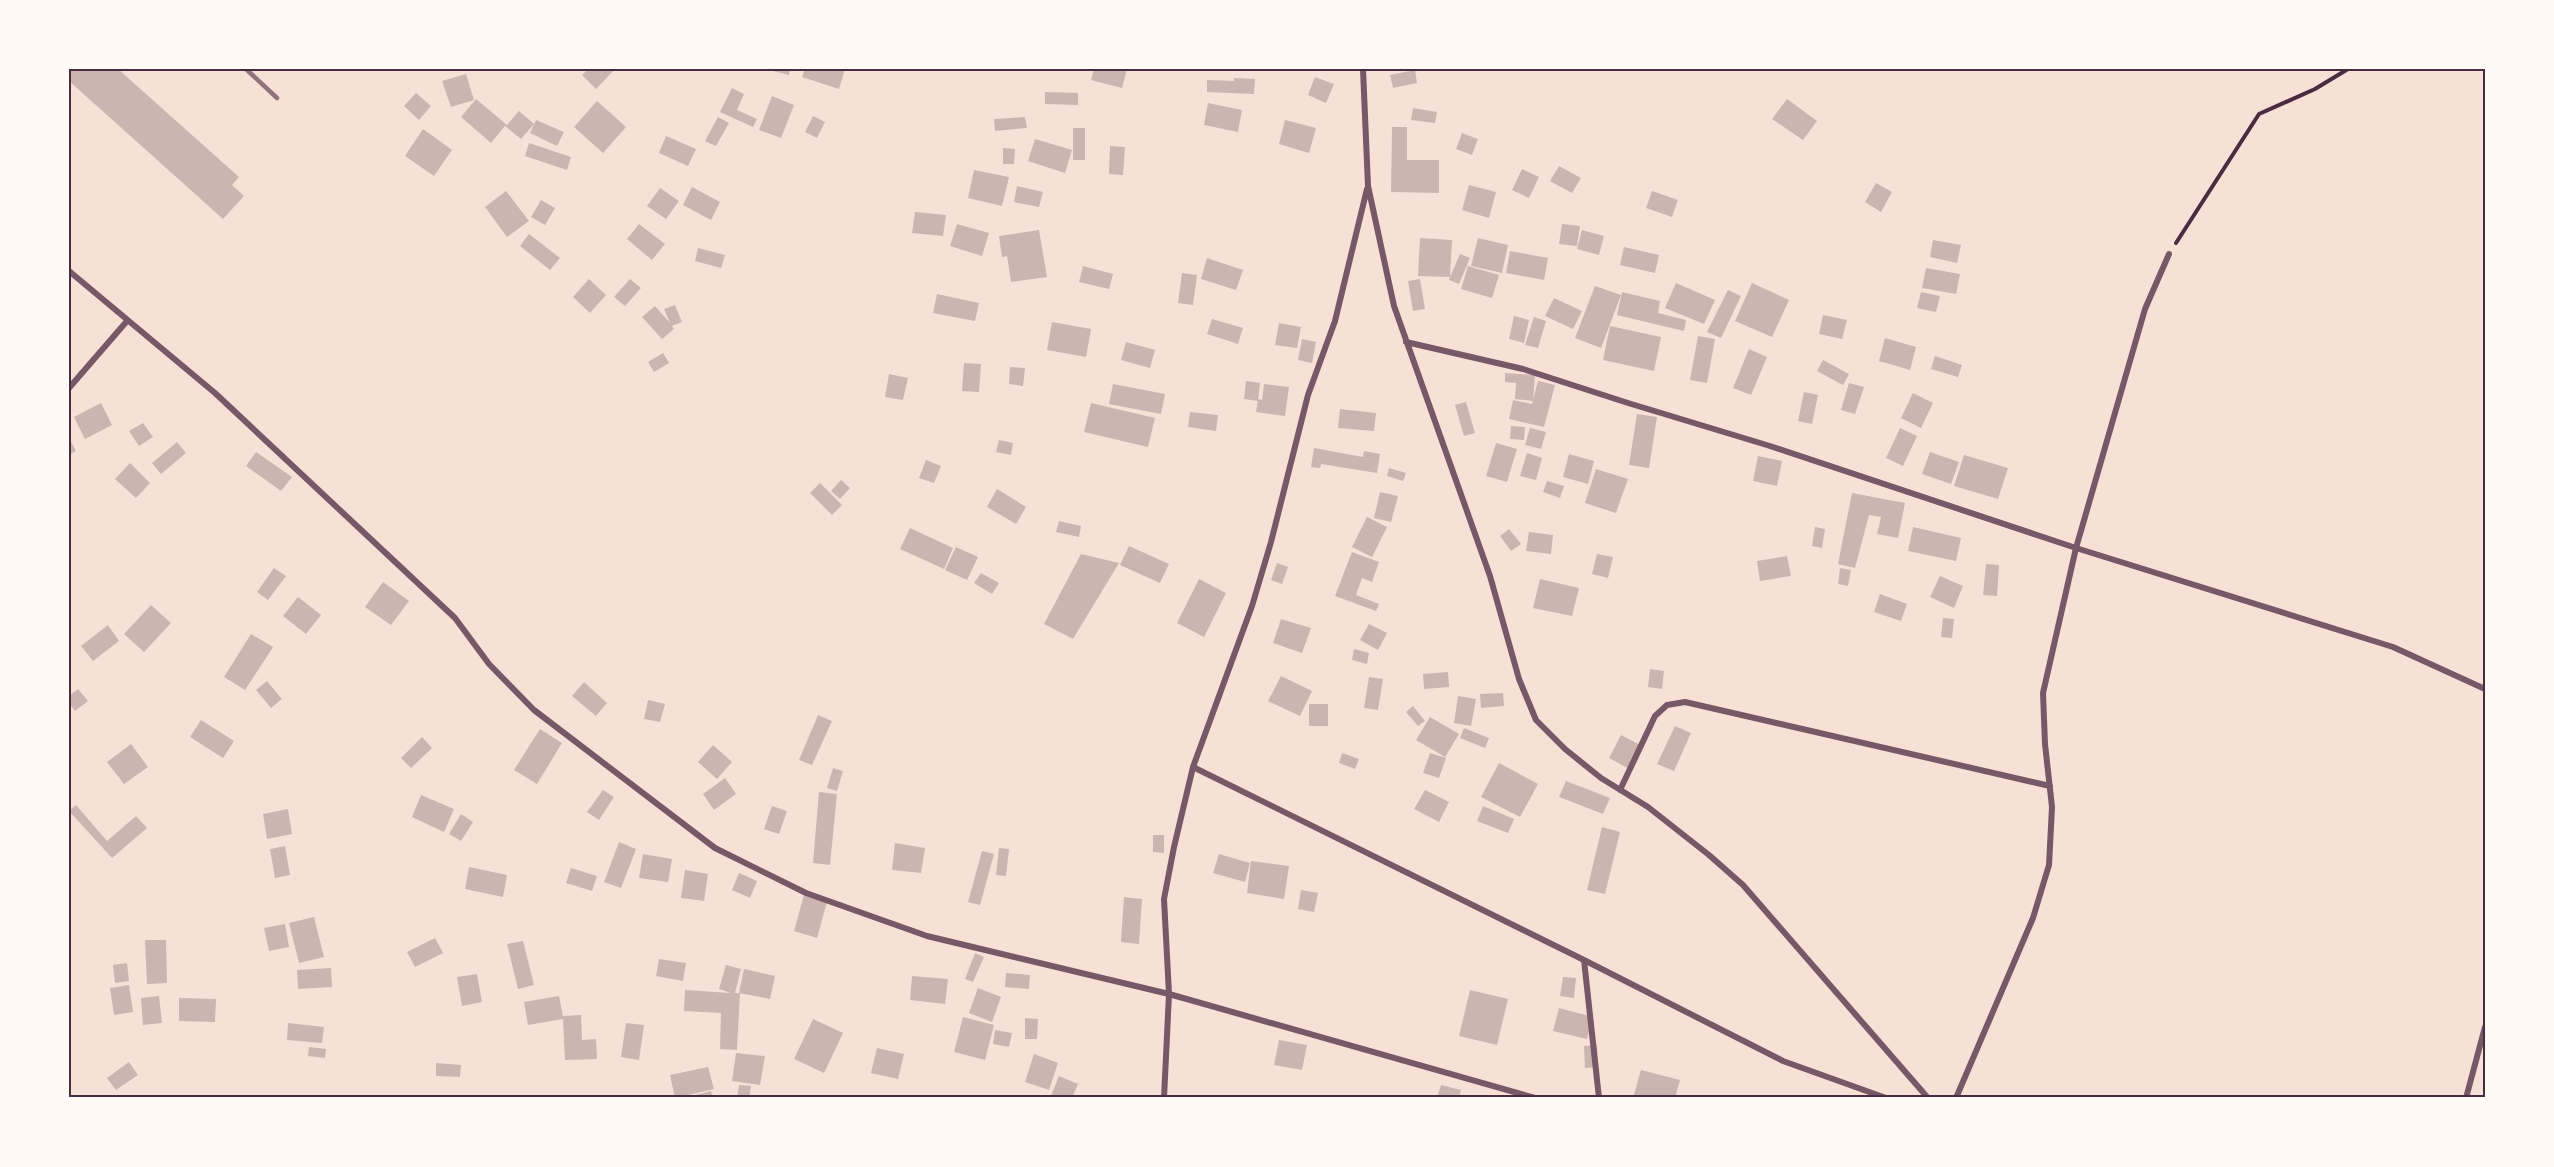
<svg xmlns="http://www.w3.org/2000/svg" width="2554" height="1167" font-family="Helvetica,sans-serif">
  <rect width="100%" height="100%" fill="#f7e1d7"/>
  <path fill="#ccb4b1" d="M69 69H118L239 177 232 185 244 196 223 219 69 81Z
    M588 69H615L596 89 582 75Z
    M765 69H790L789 75Z
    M805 69H845L839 89 802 77Z
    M1094 69H1127L1122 88 1091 80Z
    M1415 70 1417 83 1393 88 1390 75Z
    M466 74 474 100 451 107 442 81Z
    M1315 77 1334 84 1326 103 1308 95Z
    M1234 78 1255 79 1254 94 1207 92V80L1234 81Z
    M732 88 744 94 737 110 757 119 753 127 720 112Z
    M1045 92 1078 93V105L1045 104Z
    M416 93 431 106 419 120 404 106Z
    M772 96 794 105 781 138 759 130Z
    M476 99 507 125 519 111 534 124 521 139 505 126 491 143 461 117Z
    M1787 99 1817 121 1803 140 1772 119Z
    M597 101 626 127 603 153 574 127Z
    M1208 103 1242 110 1238 132 1204 125Z
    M1413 108 1437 112 1435 123 1411 120Z
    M813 116 825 122 817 138 805 132Z
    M718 117 729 123 716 146 705 141Z
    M1025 117 1027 128 995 131 994 119Z
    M536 120 564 132 557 146 530 133Z
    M1285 120 1316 128 1309 153 1279 144Z
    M1392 127H1407V160H1439V193L1391 192Z
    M1073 128H1085V160H1073Z
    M423 129 452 150 434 176 405 156Z
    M1462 133 1478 139 1472 155 1456 149Z
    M666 136 696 149 688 166 659 153Z
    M1035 139 1072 150 1065 173 1028 161Z
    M529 143 571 157 567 170 525 156Z
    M1110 146 1125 147 1123 175 1109 174Z
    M1003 148 1015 149 1014 164H1003Z
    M1559 166 1581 178 1572 193 1550 181Z
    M1522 169 1539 177 1529 198 1512 190Z
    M974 170 1009 177 1002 206 968 198Z
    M1876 183 1892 192 1881 212 1865 202Z
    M1469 185 1496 192 1489 218 1462 210Z
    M1017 186 1043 192 1039 207 1014 202Z
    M692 187 720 202 711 220 683 205Z
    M660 188 679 201 666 219 647 206Z
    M506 191 529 221 507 237 485 207Z
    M1652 191 1678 200 1672 217 1646 208Z
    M541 200 555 208 545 225 531 217Z
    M915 212 946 215 943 236 912 233Z
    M639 224 665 244 652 260 627 239Z
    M957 224 989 233 982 256 950 246Z
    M1562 224 1580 226 1577 246 1559 244Z
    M1039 230 1047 277 1011 282 1007 256 1002 257 999 236Z
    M1582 230 1604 236 1599 255 1577 249Z
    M529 234 560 258 550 270 520 246Z
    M1420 238 1452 240 1450 277 1460 254 1470 258 1459 284 1449 280 1450 277 1418 276Z
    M1478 238 1508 245 1502 273 1471 266Z
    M1933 240 1961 245 1957 263 1930 257Z
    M1624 247 1659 255 1655 273 1620 265Z
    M698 248 725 255 721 268 695 261Z
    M1510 251 1548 258 1544 280 1506 273Z
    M1207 258 1243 270 1236 290 1201 279Z
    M1083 266 1113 274 1109 289 1079 282Z
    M1468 266 1499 275 1492 298 1461 289Z
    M1926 268 1960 274 1956 294 1922 288Z
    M1182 273 1197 275 1193 305 1178 303Z
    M589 279 606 295 590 313 573 297Z
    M630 279 641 288 625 306 614 297Z
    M1420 279 1425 309 1413 311 1408 281Z
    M1676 283 1715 300 1704 324 1665 308Z
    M1752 283 1789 300 1772 337 1735 321Z
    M1595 286 1621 295 1601 348 1575 338Z
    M1728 290 1741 296 1721 338 1707 332Z
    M1622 292 1660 301 1658 313 1686 320 1684 331 1617 315Z
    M1921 292 1940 296 1936 312 1917 308Z
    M937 294 979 303 975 321 933 313Z
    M1554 298 1582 311 1573 329 1545 316Z
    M675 305 682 322 672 326 674 329 662 339 642 317 655 306 670 323 664 309Z
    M1823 315 1847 320 1842 339 1819 334Z
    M1514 316 1529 320 1524 343 1509 339Z
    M1534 317 1546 321 1538 348 1525 345Z
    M1212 319 1243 328 1238 344 1207 334Z
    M1052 322 1091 329 1086 357 1047 350Z
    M1279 323 1301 327 1297 348 1275 345Z
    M1610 326 1661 337 1654 371 1603 360Z
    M1698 336 1715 339 1707 383 1690 380Z
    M1885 338 1916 347 1910 370 1879 361Z
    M1302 339 1316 342 1312 363 1298 360Z
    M1126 342 1155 350 1150 368 1121 360Z
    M1749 349 1767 357 1751 395 1733 388Z
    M663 353 669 363 654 372 648 362Z
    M1935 356 1962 365 1958 377 1931 369Z
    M1823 360 1849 374 1843 385 1817 371Z
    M964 363 981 364 979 392 962 391Z
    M1010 367 1025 368 1023 386 1009 384Z
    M1505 373 1535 375 1533 401 1515 399 1516 383 1505 382Z
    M889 374 908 378 903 400 885 397Z
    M1246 381 1260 383 1258 401 1244 399Z
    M1538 381 1555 385 1544 427 1509 419 1513 400 1532 404Z
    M1849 383 1864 387 1855 414 1841 410Z
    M1113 384 1165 394 1161 414 1109 404Z
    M1264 384 1289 387 1285 416 1256 412 1258 399 1262 400Z
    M1804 392 1818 395 1812 424 1798 421Z
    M1913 393 1933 403 1921 428 1901 418Z
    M1466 402 1475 433 1464 436 1455 405Z
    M101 403 112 425 85 439 74 417Z
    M1091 403 1155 418 1148 447 1084 432Z
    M1340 409 1376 413 1374 431 1338 428Z
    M1190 412 1218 415 1216 431 1188 427Z
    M1637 414 1657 417 1649 468 1629 465Z
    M143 423 153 437 139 446 129 431Z
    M1511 426 1525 427 1524 440 1510 439Z
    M1530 428 1546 432 1541 449 1525 445Z
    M1900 428 1917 436 1903 466 1886 458Z
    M69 438 76 451 69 455Z
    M999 440 1013 443 1011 455 996 452Z
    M177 442 186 453 161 474 152 463Z
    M1496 443 1517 449 1507 482 1486 476Z
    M1314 448 1363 457 1364 451 1380 454 1377 473 1321 464 1320 468 1311 467Z
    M256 452 292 477 281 491 246 466Z
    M1930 452 1959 462 1951 484 1922 474Z
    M1527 453 1542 458 1536 480 1520 476Z
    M1569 454 1594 461 1588 484 1563 477Z
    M1964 455 2008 468 1998 499 1954 486Z
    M1758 456 1782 461 1777 486 1753 481Z
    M926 460 941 466 934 483 919 478Z
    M130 463 150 483 136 498 115 479Z
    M1389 468 1406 473 1403 481 1387 476Z
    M1596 469 1628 479 1616 513 1585 503Z
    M841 480 850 488 840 499 831 491Z
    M1547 481 1564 486 1560 498 1543 492Z
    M820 483 842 505 832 515 810 493Z
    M997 489 1026 507 1016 524 987 507Z
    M1380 492 1398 496 1391 522 1374 518Z
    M1852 493 1905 503 1898 538 1877 534 1881 517 1869 515 1855 568 1838 564Z
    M1367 517 1387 527 1372 557 1352 547Z
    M1059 521 1081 526 1079 537 1056 532Z
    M1815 527 1825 529 1822 548 1812 546Z
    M1913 527 1961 538 1956 561 1908 551Z
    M910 528 953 548 944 569 900 549Z
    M1509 529 1521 544 1511 551 1500 536Z
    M1529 532 1553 535 1551 554 1526 551Z
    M1129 546 1169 564 1160 583 1120 565Z
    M956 547 978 557 967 580 945 570Z
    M1352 552 1379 562 1372 582 1362 578 1356 595 1379 604 1376 611 1335 596Z
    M1081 554 1119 563 1073 639 1044 624Z
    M1597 554 1613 557 1608 578 1592 574Z
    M1787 556 1791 576 1760 581 1757 561Z
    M1277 563 1288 567 1282 584 1271 580Z
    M1986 564 1999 565 1997 596 1983 595Z
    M274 568 286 576 268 600 257 592Z
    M1840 568 1851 570 1848 586 1838 584Z
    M981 573 999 583 992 594 974 583Z
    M1940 576 1963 586 1954 608 1930 597Z
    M1199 579 1226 593 1204 637 1177 623Z
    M1540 579 1579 588 1572 616 1533 608Z
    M383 582 409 601 391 625 365 607Z
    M1880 594 1907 604 1901 621 1874 612Z
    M298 597 321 615 306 634 283 616Z
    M151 605 171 623 144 652 124 634Z
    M1943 618 1954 619 1952 638 1941 637Z
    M1281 619 1311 628 1302 653 1273 643Z
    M1369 624 1387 633 1378 650 1360 640Z
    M108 625 119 641 93 661 81 646Z
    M251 634 273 647 245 690 224 677Z
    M1354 649 1369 653 1367 664 1352 660Z
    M1650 669 1664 671 1662 689 1648 687Z
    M1448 672 1449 687 1424 689 1423 674Z
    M1281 676 1312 691 1300 716 1268 701Z
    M1369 677 1383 679 1378 710 1364 708Z
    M267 681 282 699 271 708 256 690Z
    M584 682 607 703 596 716 572 696Z
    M78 689 88 701 75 711 69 703V696Z
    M1503 693 1504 706 1481 708 1480 694Z
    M1458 696 1476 699 1471 726 1454 723Z
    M648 700 665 704 660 722 644 719Z
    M1309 704H1328V726H1309Z
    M1413 706 1425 721 1418 726 1406 712Z
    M818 715 832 721 812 765 799 760Z
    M1430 717 1459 734 1445 757 1416 740Z
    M201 720 234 741 223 758 190 737Z
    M1675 726 1691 733 1674 771 1657 764Z
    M1464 728 1489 738 1485 748 1460 738Z
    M540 729 562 743 537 784 514 770Z
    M1621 735 1644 747 1631 770 1609 758Z
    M422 737 432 748 411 768 401 758Z
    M131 744 148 767 124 784 107 762Z
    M713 745 732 762 717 779 698 762Z
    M1342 753 1359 759 1355 769 1339 763Z
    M1430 753 1446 758 1439 778 1423 773Z
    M1499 763 1538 784 1520 817 1481 797Z
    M833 768 843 771 837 791 827 788Z
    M725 778 736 794 714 810 703 794Z
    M1566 781 1610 798 1603 814 1559 797Z
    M603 790 614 797 599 820 587 812Z
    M1425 790 1449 802 1439 822 1414 809Z
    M819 792 837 794 830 865 813 863Z
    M421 795 454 809 444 832 412 817Z
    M76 805 107 841 136 816 147 828 112 858 69 811Z
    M772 806 787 811 779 834 764 829Z
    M1483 806 1514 819 1508 833 1477 821Z
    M288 809 292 834 267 839 263 814Z
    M461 814 473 822 461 841 449 834Z
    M1602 827 1620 832 1605 894 1587 890Z
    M1153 835H1164V853L1153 852Z
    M619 842 636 849 621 888 604 882Z
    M895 843 925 848 921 873 892 870Z
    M285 846 290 875 275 878 270 849Z
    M999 848 1009 849 1006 876 996 875Z
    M982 851 994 854 980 905 968 902Z
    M643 854 672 859 668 882 639 878Z
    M1219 854 1250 863 1245 882 1213 873Z
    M1251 861 1289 866 1284 899 1247 893Z
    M469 867 507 875 503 897 465 889Z
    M571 868 597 876 592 891 566 883Z
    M685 870 708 874 704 901 681 898Z
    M739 873 757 881 750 898 732 890Z
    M1301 890 1318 893 1314 912 1298 909Z
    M804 895 827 902 817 938 794 931Z
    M1124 897 1142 899 1139 944 1121 942Z
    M314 917 324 957 299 963 289 923Z
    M285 924 289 947 269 951 264 928Z
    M435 938 443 953 415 967 407 952Z
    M145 940H166L167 983 147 984Z
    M523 941 534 985 518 989 507 944Z
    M975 953 984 957 973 982 965 979Z
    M659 959 686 963 683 981 656 976Z
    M127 963 129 981 115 983 113 965Z
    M726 965 741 969 735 993H740L737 1050 720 1049 721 1013 684 1011 685 990 731 993 719 989Z
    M331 968 332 987 298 989 297 970Z
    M744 969 775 976 770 999 739 993Z
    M1006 973 1030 975 1029 989 1005 987Z
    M477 974 482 1002 462 1006 457 977Z
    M912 976 948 979 945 1004 910 1000Z
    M1563 977 1576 978 1574 998 1560 996Z
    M129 985 133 1012 114 1015 110 988Z
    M978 988 1001 997 992 1022 969 1013Z
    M1470 990 1508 999 1497 1045 1459 1036Z
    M159 996 162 1023 143 1025 141 998Z
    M559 996 563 1016 581 1015 582 1040 596 1039 597 1059 565 1060 563 1019 528 1025 524 1002Z
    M179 998 216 999 215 1022 179 1021Z
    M1559 1008 1593 1017 1587 1039 1553 1031Z
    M963 1017 994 1025 985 1060 954 1052Z
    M1025 1018 1038 1019 1037 1039H1025Z
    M813 1019 843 1033 824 1073 794 1059Z
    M288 1023 324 1027 322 1043 287 1040Z
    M626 1023 644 1025 639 1060 621 1057Z
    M995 1030 1012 1033 1009 1047 993 1044Z
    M1279 1040 1307 1045 1302 1070 1274 1065Z
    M1597 1045 1598 1067 1585 1068 1584 1046Z
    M309 1047 326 1049 325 1058 308 1056Z
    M877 1048 904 1054 898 1079 871 1073Z
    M736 1053 765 1056 760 1085 732 1081Z
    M1034 1054 1058 1063 1049 1090 1025 1082Z
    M129 1062 138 1075 116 1090 107 1078Z
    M436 1063 461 1065 460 1077 436 1076Z
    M708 1067 714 1089 675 1098 670 1075Z
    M1641 1070 1680 1080 1675 1098H1633Z
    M1059 1076 1078 1084 1072 1098H1050Z
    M739 1085 751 1086 749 1098H737Z
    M1441 1085 1461 1090 1459 1098H1437Z
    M711 1091 713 1098H688V1097Z"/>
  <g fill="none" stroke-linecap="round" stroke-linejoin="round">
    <path stroke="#4a2c40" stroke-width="4" d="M2176 243 2259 114 2315 89 2348 69"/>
    <path stroke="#755966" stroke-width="6" d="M1363 69 1368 186 1394 306 1490 576 1519 679 1536 720 1565 749 1601 778 1648 807 1709 855 1743 885 1928 1098
      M69 271 215 393 455 618 489 664 534 710 715 848 806 893 927 936 1169 994 1535 1098
      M1406 342 1523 369 1628 403 1770 446 2076 548 2393 647 2485 689
      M69 388 127 321
      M1193 767 1584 960 1783 1061 1886 1098
      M1620 790 1655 716 1667 705 1685 702 2050 786
      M1584 960 1599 1098
      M1164 1098 1169 994 1164 899 1174 847 1193 767 1252 606 1271 542 1308 395 1335 321 1367 189
      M1956 1098 2033 918 2049 865 2052 807 2045 744 2043 693 2076 548 2145 309 2169 254
      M2466 1098 2485 1027"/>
    <path stroke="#8f747c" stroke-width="4.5" d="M246 69 277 98"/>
  </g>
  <rect width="2554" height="1167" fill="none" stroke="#fffaf5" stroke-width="141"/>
  <rect x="70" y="70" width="2414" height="1026" fill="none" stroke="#4a2c40" stroke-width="2"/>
</svg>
